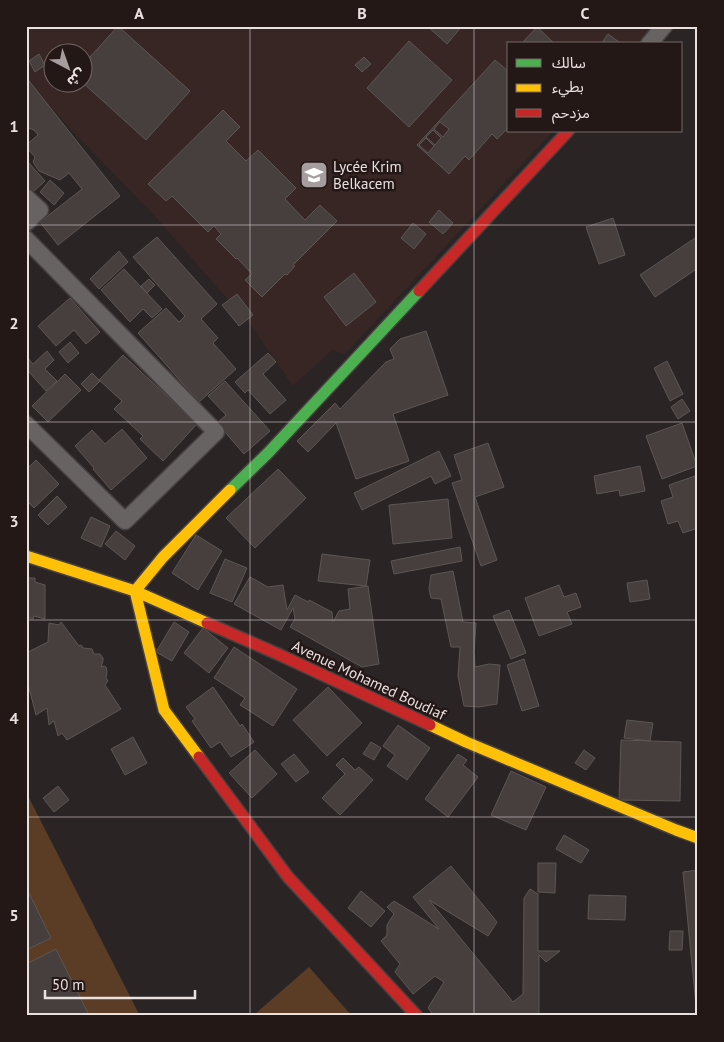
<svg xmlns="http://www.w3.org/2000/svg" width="724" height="1042" font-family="'PT Sans','Noto Sans Arabic',sans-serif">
  <rect width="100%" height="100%" fill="#2b2424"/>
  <path fill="#382625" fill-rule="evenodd" d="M26 26H652L636 44H508V131H553L345 354 332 350 293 386 253 328 153 214 78 137 26 80ZM52 52H82V82H52Z"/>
  <path fill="#5b3d25" d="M26 792 140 1016H26Z
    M309 967 352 1016H257L255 1014Z"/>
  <path fill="#463f3e" stroke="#5c5655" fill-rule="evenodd" d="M118 26 190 91 146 140 82 82V66Z
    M427 26H462L447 44Z
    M537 27 555 44H521Z
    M608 34 619 42 618 44H607L603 41Z
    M409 41 452 80 409 127 367 88Z
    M39 54 45 65 35 72 29 61Z
    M364 57 371 64 362 72 355 65Z
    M495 60 508 71V128L497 139 492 134 469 160 465 156 449 174 417 145ZM440 122 449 129 443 137 434 129ZM433 130 441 138 435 145 426 137ZM426 138 434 146 428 153 419 145Z
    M26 77 120 196 58 245 40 222 82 189 69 173 60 180 39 171 33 162 35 157 26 147V145L38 135 34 130 26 127Z
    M223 110 240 127 226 141 246 161 258 150 296 188 285 199 305 220 320 205 337 221 293 265 295 266 287 275 285 274 262 297 245 280 252 274 237 258 236 259 216 239 221 234 214 226 208 232 172 196 166 201 148 184Z
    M29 163 45 181 32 193 26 187V166Z
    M50 180 64 193 54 205 40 192Z
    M439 210 453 223 443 234 429 222Z
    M613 218 625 255 599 264 586 227Z
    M413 223 426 234 414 249 401 238Z
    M698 236V268L655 297 640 275Z
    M157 237 217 304 201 319 218 338 213 343 236 369 199 402 138 333 166 308 179 322 185 316 133 257Z
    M119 251 128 262 99 289 90 279Z
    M124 269 162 309 152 318 143 309 130 322 101 290Z
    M354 273 376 302 346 326 324 297Z
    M149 279 155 285 147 293 141 286Z
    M237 294 253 315 239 326 222 305Z
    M70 298 100 332 86 344 74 330 56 346 38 326Z
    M426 331 448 395 393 414 409 461 356 479 336 423 308 452 297 441 335 403 340 409 386 362 394 359 390 349 400 339Z
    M70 342 79 353 68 363 59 352Z
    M47 351 54 360 45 369 57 381 46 391 29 372 26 375V356L33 364Z
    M268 353 276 362 263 374 286 400 270 414 248 390 245 393 235 382Z
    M123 355 197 424 163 461 140 439 143 436 114 409 122 401 99 380Z
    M667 361 683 394 670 401 654 368Z
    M92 373 100 381 89 392 81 384Z
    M65 374 81 390 48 422 32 406Z
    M225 381 270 431 244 454 217 423 226 415 208 396Z
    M682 399 690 411 678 419 671 407Z
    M682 423 697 466 662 479 646 436Z
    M122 429 147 458 111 490 93 469 94 468 75 446 92 430 105 444Z
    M488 443 504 487 475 497 497 560 481 566 452 483 462 480 454 455Z
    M439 451 451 476 435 484 431 476 362 510 354 493Z
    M36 460 59 484 34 508 26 500V470Z
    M640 466 645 491 620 496 619 490 597 494 594 476Z
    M278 469 306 498 255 548 226 518Z
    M698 475V528L683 533 678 521 668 524 661 501 673 497 669 485Z
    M57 496 67 507 48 525 38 515Z
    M448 499 452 538 393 544 389 505Z
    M91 517 110 526 101 547 81 538Z
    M116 531 135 546 125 560 105 544Z
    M196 535 222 551 198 590 172 573Z
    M460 547 462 561 394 574 391 561Z
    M322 554 370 560 366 586 318 581Z
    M225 559 247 568 232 602 210 593Z
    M453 571 463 622 476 623 474 652 475 667 489 664 500 665 497 704 479 707 464 706 458 676 460 647H451L441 599 431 598 429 589 431 575Z
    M250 577 268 587 283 585 287 610 295 595 308 602 309 600 332 612 333 622 339 611 350 609 348 589 368 586 379 664 362 667 290 627 295 619 293 608 281 630 234 604Z
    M26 578H35V582L45 585V619L34 616 33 619 26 617Z
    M647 580 650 599 630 602 627 583Z
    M559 585 564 597 576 593 581 607 567 612 572 624 539 636 525 598Z
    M509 610 526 653 511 659 493 616Z
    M61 622 79 646 81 645 83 648 92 649 94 654H100L103 658V661L101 667 104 666 106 667 107 671 106 678 108 681 105 685 121 709 67 740 62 733 58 736 54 721 49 725 47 708 36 715 28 684 26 687V653L48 642 49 623 59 625Z
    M174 622 189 632 172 661 156 652Z
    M203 628 228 648 209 673 184 653Z
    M234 647 297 689 273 726 240 705 245 698 214 678Z
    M524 659 539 706 522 711 507 665Z
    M213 687 240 726 242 724 254 742 231 757 220 742 211 748 192 721 195 719 186 707Z
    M328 687 362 723 327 756 293 720Z
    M627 720 653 723 650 741 624 738Z
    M398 725 430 748 407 780 387 766 395 755 383 746Z
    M133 737 147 763 125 775 111 749Z
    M621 740 681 742 680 801 619 800Z
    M371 742 381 748 374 760 363 754Z
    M255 750 277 774 252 798 229 773Z
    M584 750 595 758 586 770 575 763Z
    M294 754 309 772 296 782 281 764Z
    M458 754 467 760 463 765 478 777 448 817 425 799Z
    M343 758 355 770 359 767 373 780 340 815 322 798 345 774 336 765Z
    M511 771 546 787 526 830 491 815Z
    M58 786 69 800 54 812 43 798Z
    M564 835 589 850 581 863 556 849Z
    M538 863H556L555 893 538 892Z
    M451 866 497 922 488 936 429 900 513 1002 523 994 524 898 530 889 538 894V951H560L546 962 539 955V1016H434L428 1008 444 982 435 976 413 994 395 972 400 964 381 941 387 935V925L394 914 387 907 394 901 439 929 413 897Z
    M698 870V1016H697L683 872Z
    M26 887 51 938 26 950Z
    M361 891 385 911 371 927 348 908Z
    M589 895 626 896 625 920 588 919Z
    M670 931H683L682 950H669Z
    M56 949 89 1015 86 1016H26V964Z"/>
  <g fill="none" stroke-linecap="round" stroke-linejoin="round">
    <defs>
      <path id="street" d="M649 44 664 26
        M26 197 40 210 26 223
        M26 239 216 432 125 521 26 424"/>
      <path id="fast" d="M230 490 269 452 419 291"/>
      <path id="slow" d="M26 556 135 591 207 623
        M430 725 466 742 676 830 698 838
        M199 757 164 710 135 591 163 557 230 490"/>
      <path id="jam" d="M419 291 568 131
        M207 623 280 655 430 725
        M199 757 288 877 417 1016"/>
    </defs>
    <use href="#street" stroke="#464040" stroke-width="19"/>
    <use href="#fast" stroke="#464040" stroke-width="14"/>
    <use href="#slow" stroke="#464040" stroke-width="14"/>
    <use href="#jam" stroke="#464040" stroke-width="14"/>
    <use href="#street" stroke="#686363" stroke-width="16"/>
    <use href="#fast" stroke="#4caf50" stroke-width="11"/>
    <use href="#slow" stroke="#ffc107" stroke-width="11"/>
    <use href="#jam" stroke="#c62828" stroke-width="11"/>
  </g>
  <path fill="none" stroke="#e9e0e0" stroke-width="1" stroke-opacity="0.55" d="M250 26V1016M474 26V1016M26 225H698M26 422H698M26 620H698M26 817H698"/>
  <defs>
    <symbol id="school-square" viewBox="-11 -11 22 22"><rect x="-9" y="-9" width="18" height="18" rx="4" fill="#a69e9e" stroke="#241817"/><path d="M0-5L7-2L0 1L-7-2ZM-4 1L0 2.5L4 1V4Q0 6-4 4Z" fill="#fff"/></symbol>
  </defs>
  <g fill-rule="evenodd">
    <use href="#school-square" x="298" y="159" width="32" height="32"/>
  </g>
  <g text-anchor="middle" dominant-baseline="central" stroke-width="5" stroke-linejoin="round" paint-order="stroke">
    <g font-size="15" fill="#e9e0e0" stroke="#241817" text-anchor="start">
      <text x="333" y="166">Lycée Krim<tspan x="333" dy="17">Belkacem</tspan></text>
    </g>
    <g font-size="15" fill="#e9e0e0" stroke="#241817">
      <text transform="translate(369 680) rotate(25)">Avenue Mohamed Boudiaf</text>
    </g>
  </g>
  <rect width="724" height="1042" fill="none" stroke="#241817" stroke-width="55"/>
  <rect x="507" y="42" width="175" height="90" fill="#241817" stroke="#736867"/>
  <rect x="516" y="59" width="25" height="8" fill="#4caf50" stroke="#736867"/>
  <text x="552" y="68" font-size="15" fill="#e9e0e0">سالك</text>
  <rect x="516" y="84" width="25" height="8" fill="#ffc107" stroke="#736867"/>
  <text x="552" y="92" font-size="15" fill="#e9e0e0">بطيء</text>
  <rect x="516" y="109" width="25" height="8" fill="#c62828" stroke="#736867"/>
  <text x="552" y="118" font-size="15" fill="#e9e0e0">مزدحم</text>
  <g transform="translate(68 68) rotate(139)"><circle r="24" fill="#241817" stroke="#736867"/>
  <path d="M0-4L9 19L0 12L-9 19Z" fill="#a69e9e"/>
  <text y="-8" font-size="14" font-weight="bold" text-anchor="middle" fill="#e9e0e0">ش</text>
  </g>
  <path d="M45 990v8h150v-8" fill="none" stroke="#e9e0e0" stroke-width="2.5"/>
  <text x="52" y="990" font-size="15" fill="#e9e0e0" stroke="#241817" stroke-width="4" paint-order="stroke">50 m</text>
  <rect x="28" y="28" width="668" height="986" fill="none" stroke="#e9e0e0" stroke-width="2"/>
  <g font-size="16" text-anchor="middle" font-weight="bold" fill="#e9e0e0">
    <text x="139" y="19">A</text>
    <text x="362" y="19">B</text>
    <text x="585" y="19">C</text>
    <text x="14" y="132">1</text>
    <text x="14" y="329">2</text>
    <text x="14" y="527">3</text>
    <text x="14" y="724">4</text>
    <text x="14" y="921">5</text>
  </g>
</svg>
